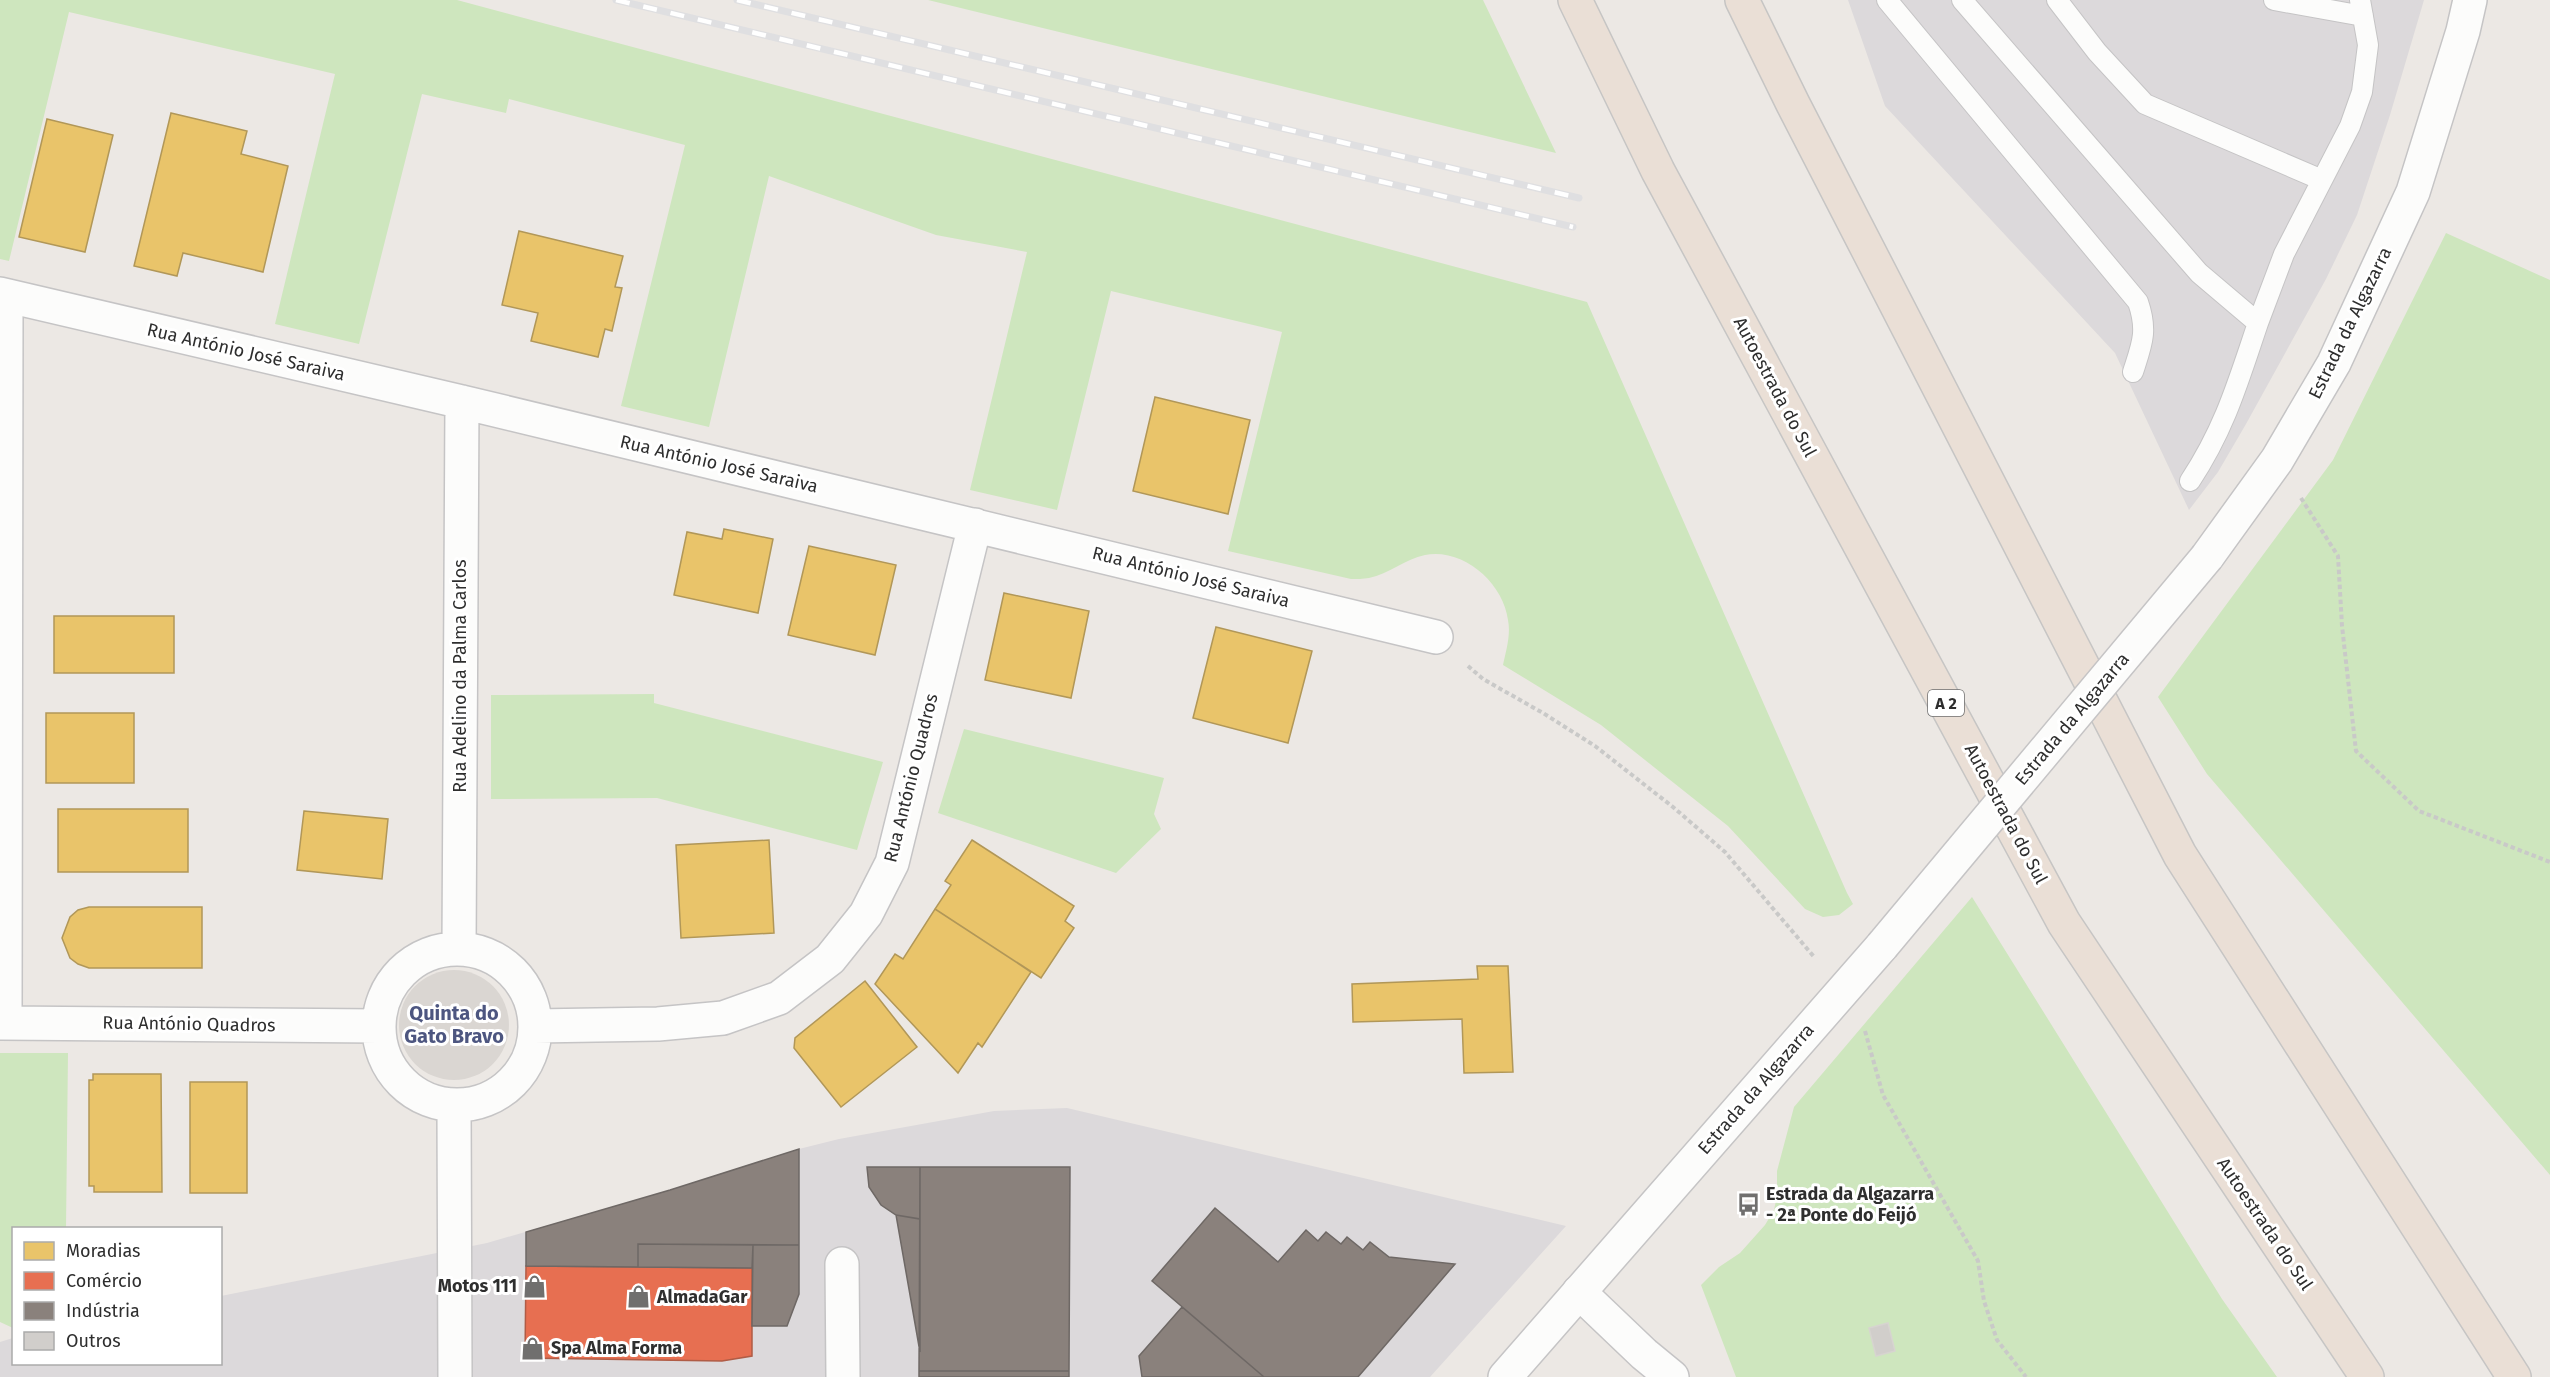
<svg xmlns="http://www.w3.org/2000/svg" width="2550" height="1377" font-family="'Fira Sans',sans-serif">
  <rect width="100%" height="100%" fill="#ece8e4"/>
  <path fill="#dcd9db" d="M1848 0H2424L2390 115 2357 215 2326 279 2246 424 2218 472 2189 510 2115 353 1885 106Z
    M1067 1108 1566 1226 1430 1377H0V1342L13 1338 14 1364H220L221 1296 487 1243 670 1190 799 1149 839 1139 994 1111Z"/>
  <path fill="#cee6be" d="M0 0H457L1587 302 1847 893 1853 904 1839 915 1823 917 1805 909 1728 826 1601 725 1503 665C1506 651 1511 635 1508 620 1503 583 1464 548 1425 555 1405 559 1389 574 1369 578 1363 579 1357 579 1351 579L1228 551 1282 332 1111 291 1057 510 970 490 1027 252 936 235 769 176 709 427 621 406 685 145 509 99 506 113 422 94 359 344 275 324 335 74 69 12 9 261 0 259Z
    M928 0H1483L1556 153Z
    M2446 233 2550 280V1175L2207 774 2158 697 2333 460Z
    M654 694V703L883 762 857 850 657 798 491 799V695Z
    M964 729 1164 778 1154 814 1161 829 1116 873 938 813Z
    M1972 897 2222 1299 2277 1377H1736L1701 1285 1719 1267 1740 1253 1765 1225 1774 1210 1777 1196V1171L1794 1107Z
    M0 1053H68L66 1228H14L13 1328 0 1322Z"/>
  <path fill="#dad6d2" d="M399 1025a55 55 0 1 1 110 0a55 55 0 1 1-110 0Z"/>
  <path fill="#e9c46a" stroke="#b19758" stroke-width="1.5" d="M171 113 247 131 241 154 288 166 263 272 183 253 177 276 134 266Z
    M47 119 113 135 85 252 19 237Z
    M519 231 623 256 615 287 622 288 612 331 605 329 598 357 531 341 538 313 502 305Z
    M1155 397 1250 420 1228 514 1133 491Z
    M724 529 773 539 758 613 674 595 687 532 722 539Z
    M809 546 896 565 875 655 788 635Z
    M1004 593 1089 611 1071 698 985 680Z
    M54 616H174V673H54Z
    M1216 627 1312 651 1288 743 1193 718Z
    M46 713H134V783H46Z
    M58 809H188V872H58Z
    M304 811 388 819 382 879 297 870Z
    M769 840 774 933 681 938 676 845Z
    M972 840 1074 906 1065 921 1074 928 1041 978 935 909 951 885 945 881Z
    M89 907H202V968H89L78 964 70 958 62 938 70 917 78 910Z
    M935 909 1031 972 982 1047 978 1043 958 1073 875 984 895 954 903 959Z
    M1477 966H1508L1513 1072 1464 1073 1462 1019 1353 1022 1352 984 1478 979Z
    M865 981 917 1047 841 1107 794 1048 795 1038Z
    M93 1074H161L162 1192H94V1186H89V1080H93Z
    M190 1082H247V1193H190Z"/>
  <path fill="#e76f51" stroke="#b05c46" stroke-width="1.5" d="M526 1266 752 1268V1356L722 1361 525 1358Z"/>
  <path fill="#8a817c" stroke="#6e6865" stroke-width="1.5" d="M799 1149V1245L638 1244V1267L526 1266V1232L670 1190Z
    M867 1167H920V1219L896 1215 881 1205 869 1187Z
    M920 1167H1070L1069 1371H919Z
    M1215 1208 1278 1262 1306 1230 1318 1241 1326 1232 1341 1244 1347 1237 1363 1250 1370 1242 1389 1257 1455 1264 1358 1377H1264L1152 1281Z
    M896 1215 920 1219V1352Z
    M638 1244 753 1245 752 1268 638 1267Z
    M753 1245H799V1294L787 1326H752Z
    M1182 1307 1264 1377H1142L1139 1356Z
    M919 1371H1069V1377H919Z"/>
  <path fill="#d1cecb" stroke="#d7d4d0" stroke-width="1.5" d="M1888 1323 1895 1351 1876 1356 1869 1328Z"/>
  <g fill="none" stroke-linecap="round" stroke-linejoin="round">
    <defs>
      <path id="service" d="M1887 0 2138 302C2148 331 2142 344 2133 372
        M1962 0 2199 273 2258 323C2238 382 2225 428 2190 481
        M2057 0 2097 52 2145 104 2322 180
        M2274 0 2363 16
        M2258 323 2284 254 2350 126 2362 92 2368 45 2360 0"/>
      <path id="minor" d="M0 294 462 402 1436 637
        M459 949 462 402
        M379 1027a78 78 0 1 1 156 0a78 78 0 1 1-156 0Z
        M0 1023 378 1026
        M5 1023 6 296
        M535 1026 658 1024 723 1018 779 998 830 959 866 914 892 863 975 525
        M454 1106 455 1377
        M842 1264 843 1377
        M1579 1292 1644 1354 1672 1377"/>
      <path id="secondary" d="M2207 557 2277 460 2334 363 2413 192 2463 31 2470 0
        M1505 1377 1882 946"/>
      <path id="motorway" d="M1575 0 1658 171 2064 923 2367 1377
        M1742 0 1793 104 2180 855 2514 1377"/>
    </defs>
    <use href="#service" stroke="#c5c4c5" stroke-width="22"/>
    <use href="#minor" stroke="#c5c4c5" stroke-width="36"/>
    <use href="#secondary" stroke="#c5c4c5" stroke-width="36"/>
    <use href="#motorway" stroke="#c6c5c4" stroke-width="36"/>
    <path stroke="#c9c9c8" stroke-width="4" stroke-dasharray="4.5 3" stroke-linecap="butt" d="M2301 498 2338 556 2342 626 2356 751 2419 811 2550 862
      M1468 666 1483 679 1543 713 1595 746 1673 807 1725 852 1815 958
      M1865 1031 1883 1095 1978 1261 1984 1301 1997 1340 2026 1377"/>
    <use href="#service" stroke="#fcfcfb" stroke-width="20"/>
    <use href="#minor" stroke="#fcfcfb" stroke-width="33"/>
    <use href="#secondary" stroke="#fcfcfb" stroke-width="33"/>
    <use href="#motorway" stroke="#eadfd6" stroke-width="33"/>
    <defs>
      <path id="rail" d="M616 0 1573 227
        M737 0 1579 198"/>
    </defs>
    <use href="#rail" stroke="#dfdfe1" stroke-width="7"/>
    <use href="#rail" stroke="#fff" stroke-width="4.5" stroke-dasharray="14" stroke-linecap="butt"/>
    <defs>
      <path id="secondary-bridge" d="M1882 946 2207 557"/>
    </defs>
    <use href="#secondary-bridge" stroke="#c5c4c5" stroke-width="36" stroke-linecap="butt"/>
    <use href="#secondary-bridge" stroke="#fcfcfb" stroke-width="33"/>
  </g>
  <defs>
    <symbol id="bus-bare" viewBox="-9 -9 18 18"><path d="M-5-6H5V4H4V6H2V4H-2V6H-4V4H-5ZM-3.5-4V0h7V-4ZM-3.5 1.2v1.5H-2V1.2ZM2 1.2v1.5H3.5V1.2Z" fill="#706f6e" stroke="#fff" stroke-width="2.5" paint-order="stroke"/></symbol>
    <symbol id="shop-bare" viewBox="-9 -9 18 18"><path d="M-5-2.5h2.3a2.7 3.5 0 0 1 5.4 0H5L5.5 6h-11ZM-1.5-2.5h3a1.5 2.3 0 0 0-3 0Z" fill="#706f6e" stroke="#fff" stroke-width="2.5" paint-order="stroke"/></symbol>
  </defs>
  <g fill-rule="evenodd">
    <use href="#bus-bare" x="1732" y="1188" width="33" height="33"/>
    <use href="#shop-bare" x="518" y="1270" width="33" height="33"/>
    <use href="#shop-bare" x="622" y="1280" width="33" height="33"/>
    <use href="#shop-bare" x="516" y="1332" width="33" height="33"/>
  </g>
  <g text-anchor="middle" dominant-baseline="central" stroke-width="6" stroke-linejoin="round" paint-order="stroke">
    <rect fill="#fff" stroke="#6d6d6d" stroke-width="1.5" x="1928" y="690" width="36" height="26" rx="4.5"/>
    <g font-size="16" font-weight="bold" fill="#2e2e2e">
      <text x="1946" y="703">A 2</text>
    </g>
    <g font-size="18" fill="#2e2e2e" stroke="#fff">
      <text transform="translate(2350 323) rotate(-64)">Estrada da Algazarra</text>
      <text transform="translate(246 352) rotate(13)">Rua António José Saraiva</text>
      <text transform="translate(1775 387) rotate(62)">Autoestrada do Sul</text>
      <text transform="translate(719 464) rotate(13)">Rua António José Saraiva</text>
      <text transform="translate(1191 577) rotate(14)">Rua António José Saraiva</text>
      <text transform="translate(460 676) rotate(-90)">Rua Adelino da Palma Carlos</text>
      <text transform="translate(2072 719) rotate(-50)">Estrada da Algazarra</text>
      <text transform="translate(911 778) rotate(-76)">Rua António Quadros</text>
      <text transform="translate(2006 814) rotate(62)">Autoestrada do Sul</text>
      <text transform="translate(189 1024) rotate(1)">Rua António Quadros</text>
      <text transform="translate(1756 1089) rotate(-49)">Estrada da Algazarra</text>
      <text transform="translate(2265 1224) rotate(56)">Autoestrada do Sul</text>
    </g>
    <g font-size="18" font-weight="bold" fill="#2e2e2e" stroke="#fff" text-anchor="start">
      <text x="1766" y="1194">Estrada da Algazarra<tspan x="1766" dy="21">- 2ª Ponte do Feijó</tspan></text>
      <text x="517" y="1286" text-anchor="end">Motos 111</text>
      <text x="657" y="1297">AlmadaGar</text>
      <text x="551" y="1348">Spa Alma Forma</text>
    </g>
    <g font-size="20" font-weight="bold" fill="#4d5680" stroke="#fff">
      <text x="454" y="1013">Quinta do<tspan x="454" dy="23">Gato Bravo</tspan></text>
    </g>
  </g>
  <rect x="12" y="1227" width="210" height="138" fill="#ffffff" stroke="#ababab" stroke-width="1.5"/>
  <rect x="24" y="1242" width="30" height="18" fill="#e9c46a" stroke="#ababab" stroke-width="1.5"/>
  <text x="66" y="1257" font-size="18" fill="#2e2e2e">Moradias</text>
  <rect x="24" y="1272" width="30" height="18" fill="#e76f51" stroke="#ababab" stroke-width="1.5"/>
  <text x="66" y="1287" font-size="18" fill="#2e2e2e">Comércio</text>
  <rect x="24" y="1302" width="30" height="18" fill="#8a817c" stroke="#ababab" stroke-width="1.5"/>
  <text x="66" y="1317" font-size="18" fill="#2e2e2e">Indústria</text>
  <rect x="24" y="1332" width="30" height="18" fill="#d1cecb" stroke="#ababab" stroke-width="1.5"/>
  <text x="66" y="1347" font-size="18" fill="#2e2e2e">Outros</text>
</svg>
